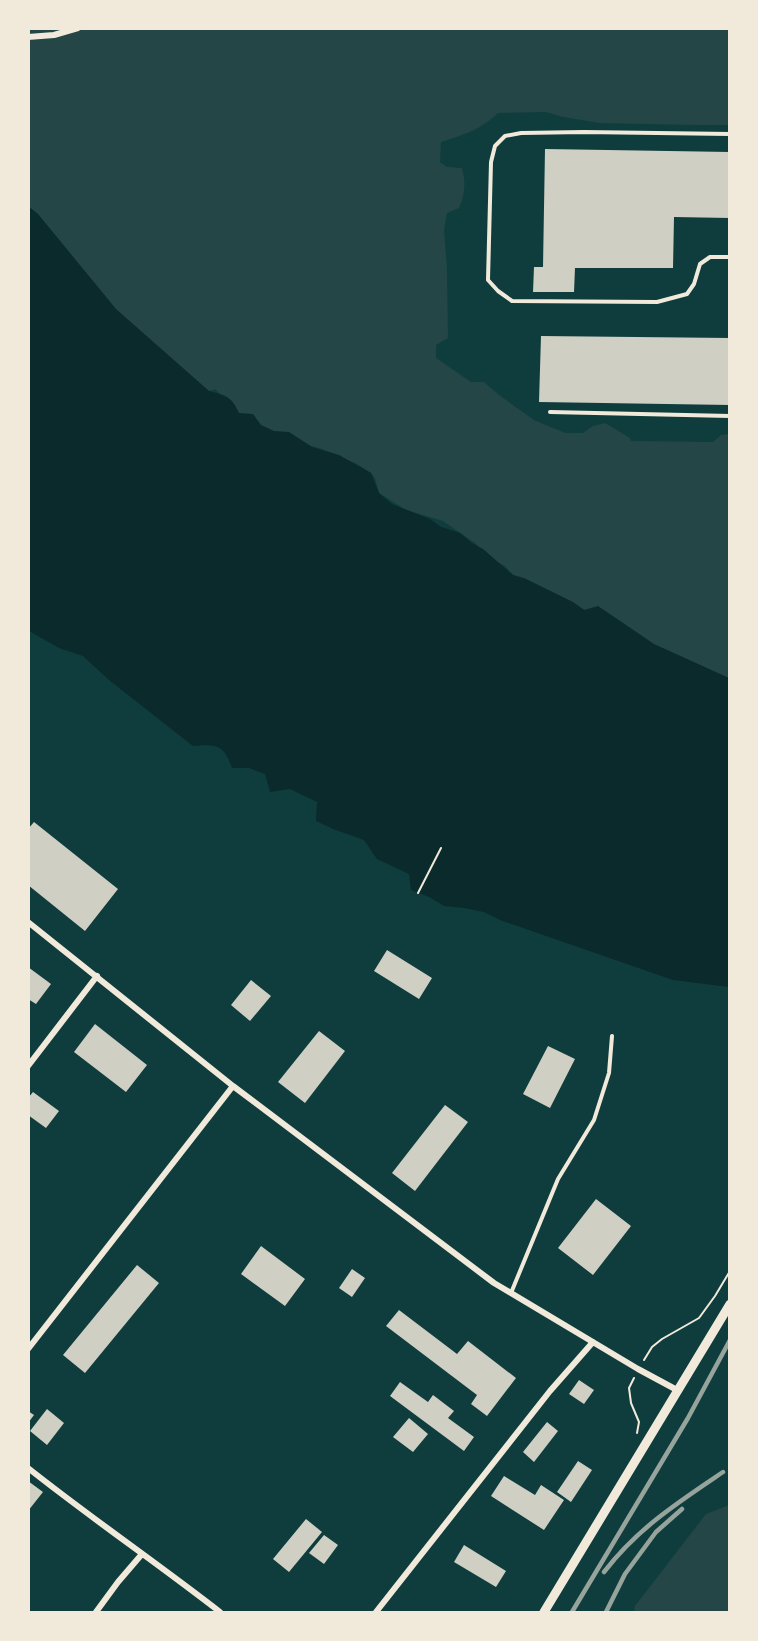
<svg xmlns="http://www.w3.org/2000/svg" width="758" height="1641" font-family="Raleway,sans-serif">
  <rect width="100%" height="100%" fill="#0f3d3e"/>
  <path fill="#244646" d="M28 29H729V125H695L600 123 563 117 546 112 498 113C479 131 465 134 441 142L440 162 447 167 462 168C466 183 465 194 459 208L447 213 444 230 447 269 448 338 436 345V358L471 382H484L499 395 534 420 553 428 566 433H583L593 426 605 423 630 438 631 441 713 442 721 435 729 434V682L648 643 524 578 513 575 505 566 495 561 485 554 475 543 443 521 406 510 379 493 375 478 371 473 357 464 322 449 273 435 250 424 215 389 209 391 169 357 129 328 29 211Z
    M729 1505V1612H634L635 1606 706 1514Z"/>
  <path fill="#0a2a2b" d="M28 206 38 214 116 309 209 391C226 395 232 397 239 413L253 414 261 425 274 431 289 432 312 447 339 455 371 473 379 493 392 504 430 519 441 527 460 533 472 543 483 549 513 575 526 579 573 602 584 610 598 606 654 644 729 678V987L673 980 500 920 484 912 464 908 444 906 429 897 411 890 409 874 377 859 364 840 333 829 316 821 317 802 290 789 270 792 265 774 249 768H232C224 744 216 744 193 746L109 680 83 656 59 648 29 631Z"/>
  <path fill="#cfcfc3" d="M545 149 730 152V218L674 217 673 268H575L574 292H533L534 267H543Z
    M541 336 730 338V405L539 402Z
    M34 822 118 889 85 931 28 885V829Z
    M387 950 432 978 419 999 374 971Z
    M28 967 51 984 36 1004 28 999Z
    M251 980 271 996 250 1021 231 1005Z
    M95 1024 147 1065 126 1092 74 1052Z
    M319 1031 345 1051 305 1103 278 1082Z
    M548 1046 575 1059 550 1108 523 1094Z
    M33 1092 59 1111 46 1128 28 1115V1098Z
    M445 1105 468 1122 415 1191 392 1173Z
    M596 1199 631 1226 593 1275 558 1248Z
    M261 1246 305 1279 285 1306 241 1274Z
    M137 1265 159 1283 85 1373 63 1355Z
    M352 1269 365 1278 352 1297 339 1288Z
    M399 1310 457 1354 468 1341 516 1378 487 1416 471 1404 477 1395 386 1326Z
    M579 1380 594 1390 584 1404 569 1394Z
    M400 1382 428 1402 433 1395 454 1411 448 1418 474 1437 464 1451 390 1396Z
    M47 1409 64 1423 47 1445 30 1431Z
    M28 1411 34 1415 28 1423Z
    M409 1418 428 1434 413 1452 393 1437Z
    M547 1422 558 1431 534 1462 523 1452Z
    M578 1461 592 1470 571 1502 557 1492Z
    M504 1476 535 1495 541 1485 564 1500 544 1530 491 1496Z
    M28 1481 43 1492 28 1511Z
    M306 1519 322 1532 289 1572 273 1559Z
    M324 1535 338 1545 324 1564 309 1553Z
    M464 1545 506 1571 496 1587 454 1562Z"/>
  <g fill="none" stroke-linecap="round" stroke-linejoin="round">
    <path stroke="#f1e9da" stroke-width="2" d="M418 893 441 848
      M644 1360 652 1347 662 1339 699 1318 715 1296 730 1271
      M634 1378 629 1388 631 1403 639 1422 637 1433"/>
    <path stroke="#f1e9da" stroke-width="4" d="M730 134 584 132 521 133 505 136 495 146 491 162 488 280 498 291 512 301 657 302 687 294 694 284 700 264 710 257H730
      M550 412 730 416
      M511 1293 558 1179 594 1120 609 1073 612 1036"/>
    <path stroke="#f1e9da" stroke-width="6" d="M28 37 54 35 78 28
      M28 922 233 1086 494 1283 638 1369 677 1390
      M28 1066 97 976
      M28 1349 233 1086
      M28 1468C91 1518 157 1563 220 1612
      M96 1612 118 1582 142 1554
      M376 1612 550 1391 593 1342"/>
    <path stroke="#f1e9da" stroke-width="9" d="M544 1612 730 1304"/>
    <path stroke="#97a49c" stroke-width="4.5" d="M604 1572C638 1528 677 1503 723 1472
      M572 1612 688 1418 730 1340
      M606 1612 625 1574 656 1532 682 1509"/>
  </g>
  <rect width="758" height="1641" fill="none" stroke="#f1e9da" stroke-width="60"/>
</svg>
